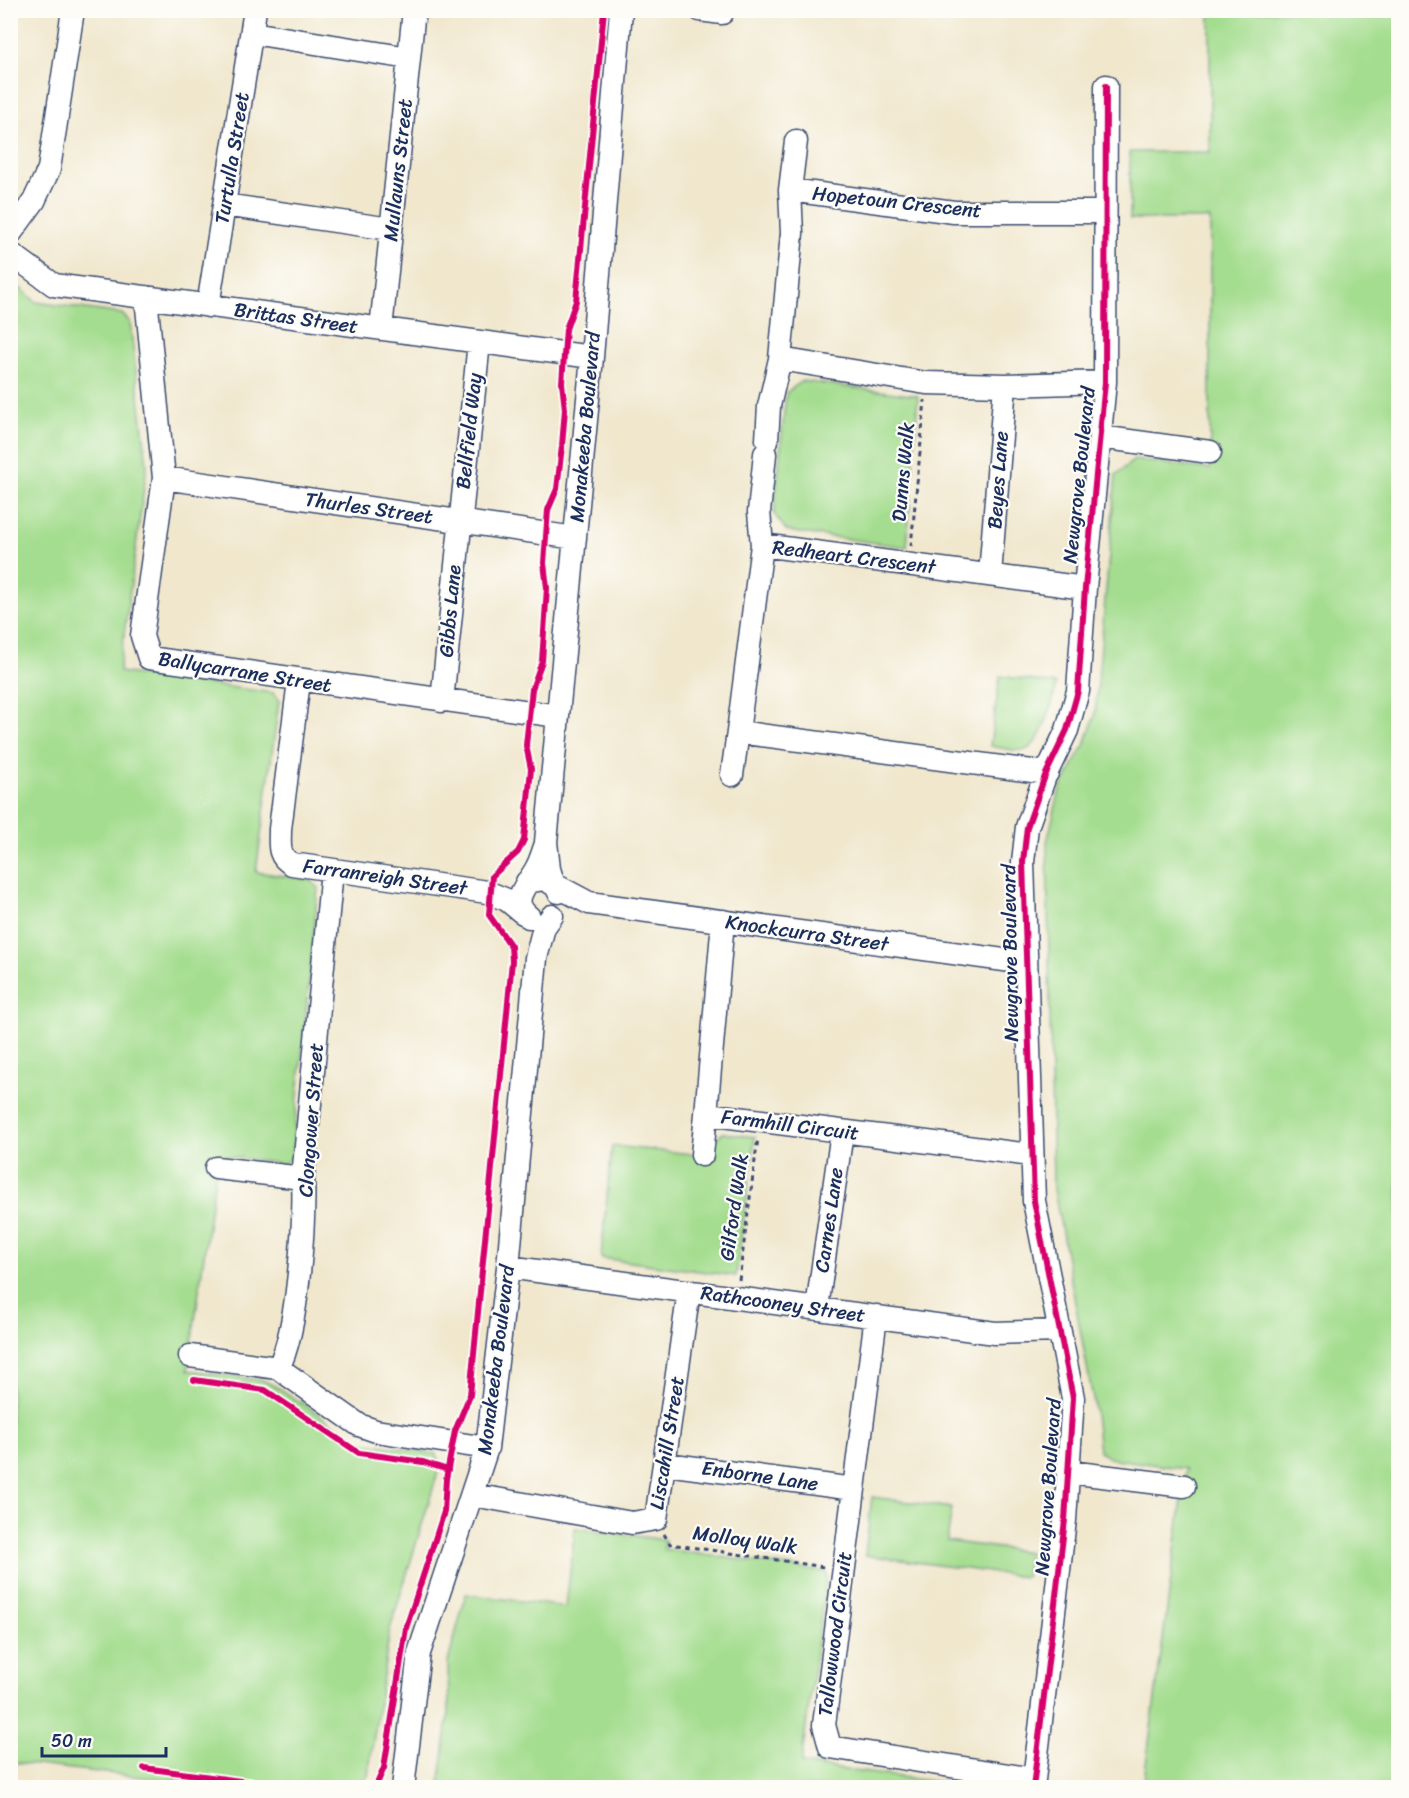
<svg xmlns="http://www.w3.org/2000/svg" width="1409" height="1798" font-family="Sriracha,sans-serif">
  <rect width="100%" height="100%" fill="#fdfcf7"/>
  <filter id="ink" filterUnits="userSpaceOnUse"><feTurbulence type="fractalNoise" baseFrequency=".0167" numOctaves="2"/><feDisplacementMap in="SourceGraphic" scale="12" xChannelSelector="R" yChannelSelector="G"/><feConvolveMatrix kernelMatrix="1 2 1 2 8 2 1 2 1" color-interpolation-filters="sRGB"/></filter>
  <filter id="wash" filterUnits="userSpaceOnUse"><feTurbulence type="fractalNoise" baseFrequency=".008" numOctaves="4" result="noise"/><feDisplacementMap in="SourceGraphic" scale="24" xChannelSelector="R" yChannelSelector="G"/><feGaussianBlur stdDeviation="1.35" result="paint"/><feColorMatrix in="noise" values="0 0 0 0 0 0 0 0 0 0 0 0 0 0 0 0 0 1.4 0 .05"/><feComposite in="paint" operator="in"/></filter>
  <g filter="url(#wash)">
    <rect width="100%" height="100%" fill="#f0e7cd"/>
    <path fill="#a4dd8f" stroke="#608676" stroke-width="1.5" d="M1210 11H1398V1787H1143L1186 1469 1109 1458 1099 1451 1094 1404 1053 1184 1047 842 1060 789 1085 744 1095 715 1116 475 1134 460 1210 469V219H1130V152H1210Z
      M10 279 36 302 122 314 130 322 147 465 119 672 273 693 279 701 256 872 311 880 318 888 292 1157 284 1164 218 1155 188 1370 265 1381 282 1390 360 1442 436 1454 441 1462 390 1629 368 1776 353 1787H229L11 1762Z
      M802 381 918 396 907 547 787 531 774 514 786 393Z
      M1000 676 1056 684C1054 700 1041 748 1024 750 1014 752 1000 747 990 746Z
      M723 1133 755 1137 736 1276 601 1258 612 1146 713 1156 714 1140Z
      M872 1497 952 1508 947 1541 1029 1552 1025 1577 865 1555Z
      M575 1528 665 1540 664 1549 827 1572 801 1764 976 1787H439L449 1713 448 1662 466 1594 566 1607Z"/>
  </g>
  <g filter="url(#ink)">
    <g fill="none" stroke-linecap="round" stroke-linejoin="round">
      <defs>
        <path id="minor" d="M700 10 722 13
          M252 33 409 58
          M790 190 796 141
          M224 205 391 229
          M1105 212H954L790 190 792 233 780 359 926 383 1005 385 1105 382
          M10 234 34 201 49 169 73 10
          M10 253 54 285 592 357
          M146 297 164 478 142 636 149 658 558 716
          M208 306 255 10
          M381 329 414 10
          M1100 437 1210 452
          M767 440 769 406 780 359
          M164 478 575 538
          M762 545 759 512 765 454
          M990 575 1005 385
          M299 681 280 829C280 845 277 856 292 864L487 892 507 900 523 913
          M442 701 479 342
          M1047 773 738 732 762 545 1085 588
          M732 775 738 732
          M527 882 544 879 555 885 559 892
          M554 885 549 869 546 842 592 357 621 10
          M555 885 589 903 1026 963
          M529 917C507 900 529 884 537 867 541 860 543 851 546 844
          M723 921 706 1114 1031 1155
          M702 1155 706 1114
          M216 1168 303 1178
          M508 1267 995 1333 1058 1331
          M817 1308 842 1132
          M876 1316 824 1725 830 1747 1034 1779
          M190 1356 278 1368 359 1425 376 1431 487 1448
          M278 1368C298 1332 305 1221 303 1178L332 870
          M666 1464 854 1489
          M1069 1472 1184 1486
          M473 1495 632 1523 656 1519 689 1291
          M403 1788 419 1653 487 1448 508 1267 536 958 544 927 552 916
          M1033 1788 1065 1520 1073 1398 1034 1201 1023 862 1027 827 1045 776 1067 730 1078 691 1085 588 1105 382 1106 86"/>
      </defs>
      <use href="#minor" stroke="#3b4b6f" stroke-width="25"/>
      <path stroke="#3b4b6f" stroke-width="3" stroke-dasharray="4.5 4.5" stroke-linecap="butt" d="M911 546 925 400
        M739 1280 758 1138
        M664 1534 670 1544 824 1567"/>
      <use href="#minor" stroke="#fff" stroke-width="22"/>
      <defs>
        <path id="cycleway" d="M194 1380 265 1390 359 1453 423 1462 448 1470
          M144 1768 293 1788
          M375 1788 384 1768 406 1628 444 1512 446 1479 455 1431 470 1395 512 961 511 946 489 915 492 876 518 852 524 840 531 769 526 745 532 689 542 661 547 588 544 563 548 510 557 489 562 446 565 409 562 383 566 329 576 301 604 10
          M1033 1788 1065 1520 1073 1398 1034 1201 1023 862 1027 827 1045 776 1067 730 1078 691 1085 588 1105 382 1106 86"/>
      </defs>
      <use href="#cycleway" stroke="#fdfcf7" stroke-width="10"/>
      <use href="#cycleway" stroke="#d6006c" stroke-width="6"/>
    </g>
  </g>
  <g text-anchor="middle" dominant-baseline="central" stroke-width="4.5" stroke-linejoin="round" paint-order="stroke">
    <g font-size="20" fill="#1b2f5e" stroke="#fdfcf7">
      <text transform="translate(232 158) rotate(-81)">Turtulla Street</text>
      <text transform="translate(398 170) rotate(-84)">Mullauns Street</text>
      <text transform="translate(897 202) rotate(6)">Hopetoun Crescent</text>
      <text transform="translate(296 318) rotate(8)">Brittas Street</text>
      <text transform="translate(585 427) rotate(-85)">Monakeeba Boulevard</text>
      <text transform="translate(469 431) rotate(-84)">Bellfield Way</text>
      <text transform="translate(903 472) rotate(-85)">Dunns Walk</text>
      <text transform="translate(1079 475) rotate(-84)">Newgrove Boulevard</text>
      <text transform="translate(998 480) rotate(-86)">Beyes Lane</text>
      <text transform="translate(369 508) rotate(8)">Thurles Street</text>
      <text transform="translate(854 557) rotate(7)">Redheart Crescent</text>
      <text transform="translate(450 611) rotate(-85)">Gibbs Lane</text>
      <text transform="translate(245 672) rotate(9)">Ballycarrane Street</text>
      <text transform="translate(385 877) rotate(8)">Farranreigh Street</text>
      <text transform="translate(807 933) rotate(8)">Knockcurra Street</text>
      <text transform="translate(1010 953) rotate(-91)">Newgrove Boulevard</text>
      <text transform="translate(311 1120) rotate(-86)">Clongower Street</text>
      <text transform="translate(790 1125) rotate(7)">Farmhill Circuit</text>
      <text transform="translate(734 1207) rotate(-82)">Gilford Walk</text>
      <text transform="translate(829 1220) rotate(-82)">Carnes Lane</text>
      <text transform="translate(783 1304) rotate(8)">Rathcooney Street</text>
      <text transform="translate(496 1360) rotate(-83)">Monakeeba Boulevard</text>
      <text transform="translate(667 1443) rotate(-81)">Liscahill Street</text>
      <text transform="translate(760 1476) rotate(8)">Enborne Lane</text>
      <text transform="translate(1048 1487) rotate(-86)">Newgrove Boulevard</text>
      <text transform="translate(745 1540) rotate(8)">Molloy Walk</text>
      <text transform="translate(835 1634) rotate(-83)">Tallowwood Circuit</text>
    </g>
  </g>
  <rect width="1409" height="1798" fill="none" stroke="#fdfcf7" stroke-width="36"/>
  <path d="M42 1747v9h124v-9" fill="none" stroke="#1b2f5e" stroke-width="3"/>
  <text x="51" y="1747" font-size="18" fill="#1b2f5e" stroke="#fdfcf7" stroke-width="4.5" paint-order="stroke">50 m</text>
</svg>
